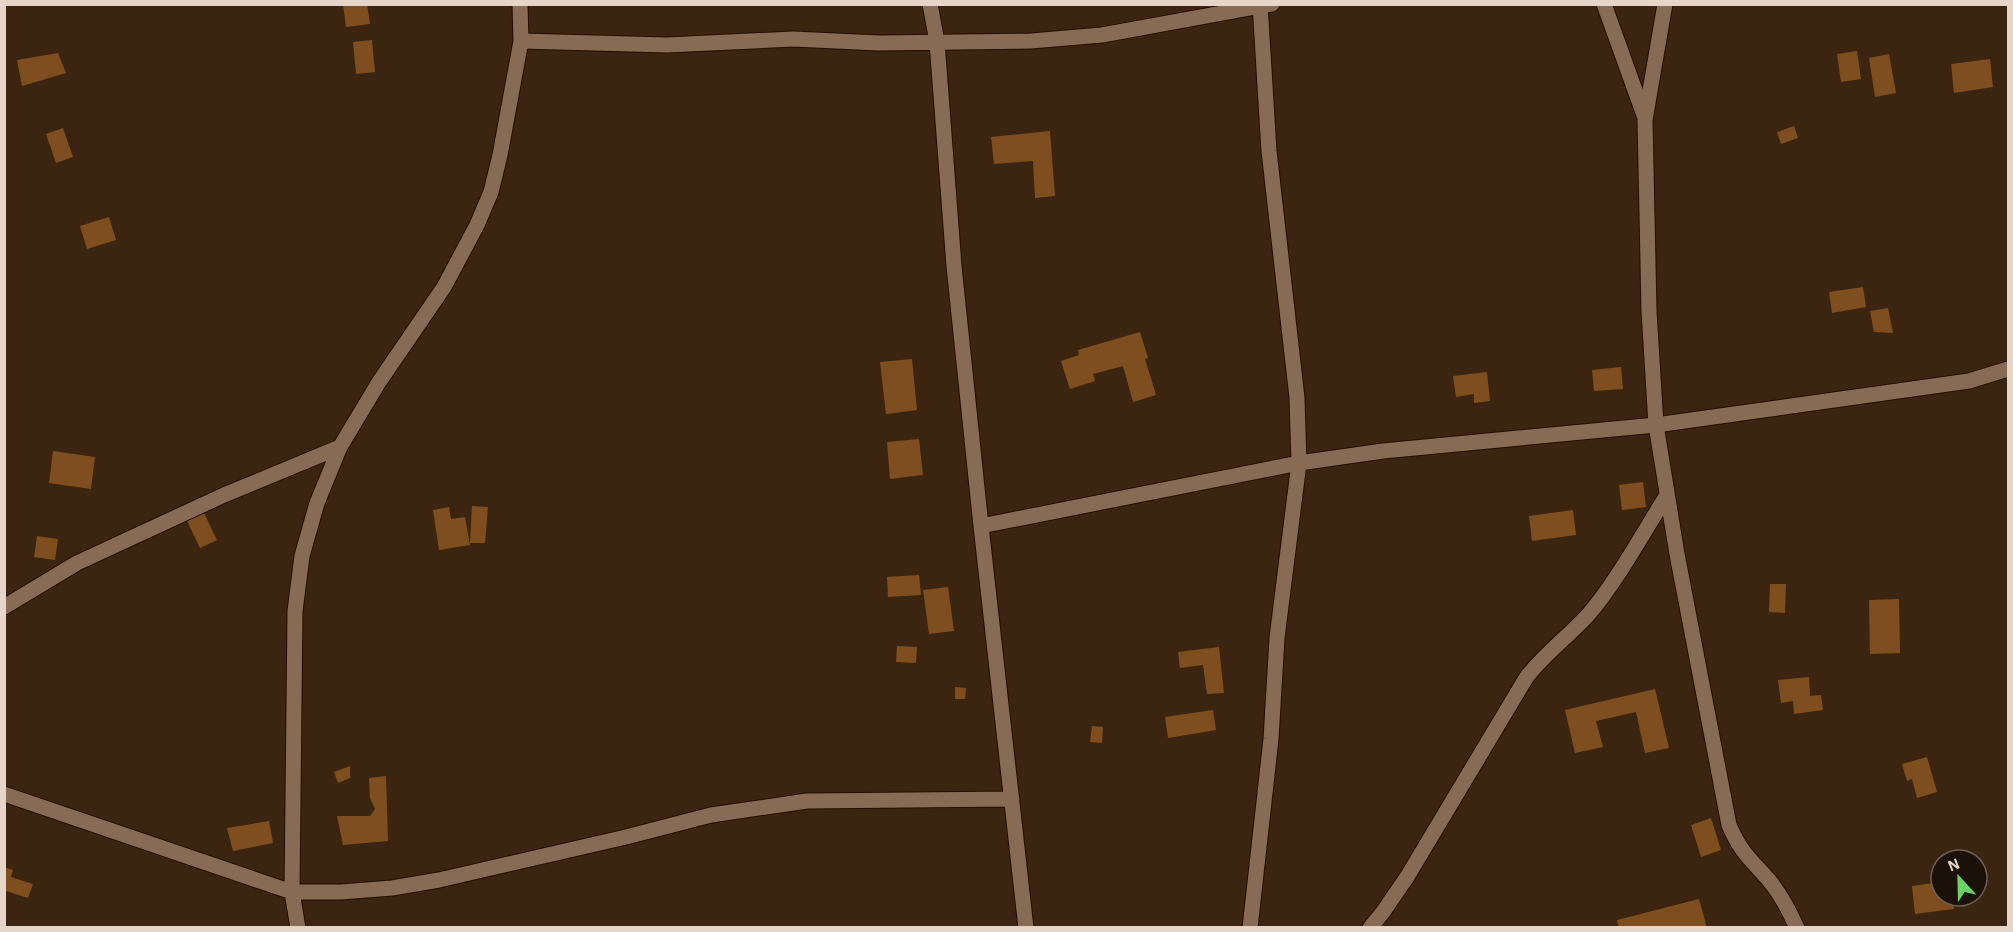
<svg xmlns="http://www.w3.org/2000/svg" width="2013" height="932" font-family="'Alegreya Sans',sans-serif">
  <rect width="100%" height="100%" fill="#3c2510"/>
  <path fill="#7f4e1e" d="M343 4H367L370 24 346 27Z
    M372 40 375 72 356 74 353 42Z
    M1857 51 1861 79 1841 82 1837 54Z
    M58 53 66 73 22 86 17 60Z
    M1889 54 1896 93 1875 97 1869 58Z
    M1990 59 1993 87 1954 93 1951 64Z
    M1794 126 1798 138 1781 144 1777 132Z
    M63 128 73 157 56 163 46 134Z
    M1050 131 1055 196 1035 198 1033 161 994 164 991 137Z
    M109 217 116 240 87 249 80 226Z
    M1863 287 1866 307 1832 313 1829 292Z
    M1888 308 1893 333 1874 332 1870 311Z
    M1140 332 1148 358 1145 359 1156 395 1133 402 1123 366 1093 374 1095 381 1070 389 1061 361 1079 355 1078 350Z
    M912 359 917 410 886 414 880 362Z
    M1621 367 1623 389 1594 391 1592 370Z
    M1487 372 1490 401 1474 403V394L1456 397 1453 376Z
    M919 439 923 475 890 479 887 442Z
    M53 451 95 457 91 489 49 483Z
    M1643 482 1646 507 1622 510 1619 485Z
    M472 506 488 507 485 543H470Z
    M449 507 451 519 465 517 470 545 439 550 433 510Z
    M1573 510 1576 535 1532 541 1529 516Z
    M204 513 217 540 200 548 187 521Z
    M37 536 58 539 55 560 34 557Z
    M919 575 921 595 888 597 887 577Z
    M1770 584H1786L1785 613 1769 612Z
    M948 587 954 631 929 634 923 590Z
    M1899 599 1900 653 1870 654 1869 600Z
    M897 646 917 647 916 663 896 662Z
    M1219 647 1224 693 1207 694 1203 665 1180 668 1178 652Z
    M1809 677 1810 696 1821 695 1823 710 1794 714 1793 701 1781 703 1778 680Z
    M955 687 966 688 965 699H955Z
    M1655 689 1669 748 1645 753 1636 712 1596 721 1603 747 1575 753 1565 710Z
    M1213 710 1216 730 1168 738 1165 717Z
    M1092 726 1103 727 1102 743 1090 742Z
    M1927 757 1937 792 1917 798 1912 779 1907 781 1902 764Z
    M350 766V778L338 783 334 772Z
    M386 776 388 841 343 845 337 816H370L375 809 370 798 369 778Z
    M1711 818 1721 850 1701 857 1691 825Z
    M269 821 273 843 233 851 227 828Z
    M4 867 13 870 11 877 33 884 28 898 6 891 4 895Z
    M1941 882V896H1952L1954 909 1915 914 1912 886Z
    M1699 899 1707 928H1619L1617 920Z"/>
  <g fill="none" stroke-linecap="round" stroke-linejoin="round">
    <defs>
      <path id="minor" d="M930 4 937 42 954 266 981 526 1026 928
        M1604 4 1645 118
        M1665 4 1645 120 1649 311 1656 425 1677 554 1729 825C1740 851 1750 859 1768 879 1780 893 1789 910 1797 928
        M521 41 667 45 793 39 879 43 1031 41 1102 35 1272 4
        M981 526 1299 463 1383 451 1656 425 1969 381 2008 369
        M4 607 77 563 224 495 340 447
        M4 794 292 892H341L392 888 439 880 626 837 711 815 807 801 1012 799
        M298 928 292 892 295 611 302 556 317 503 340 447 379 382 444 287 477 225 491 192 500 155 521 41 520 4
        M1250 928 1271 739 1277 638 1299 463 1297 398 1269 151 1260 4
        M1370 928 1383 912 1407 877 1526 678C1544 654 1568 637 1588 615 1617 581 1643 533 1667 495"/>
    </defs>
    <use href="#minor" stroke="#230d00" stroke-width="17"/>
    <use href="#minor" stroke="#876b54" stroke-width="15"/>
  </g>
  <rect width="2013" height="932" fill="none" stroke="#e5d6c9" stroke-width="12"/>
  <g transform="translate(1959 878) rotate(338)"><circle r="28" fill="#1c1108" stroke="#6c6055" stroke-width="1.5"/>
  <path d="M0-4.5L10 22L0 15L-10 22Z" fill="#6bd363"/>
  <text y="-9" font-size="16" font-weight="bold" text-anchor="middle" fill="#e5d6c9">N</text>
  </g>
</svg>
